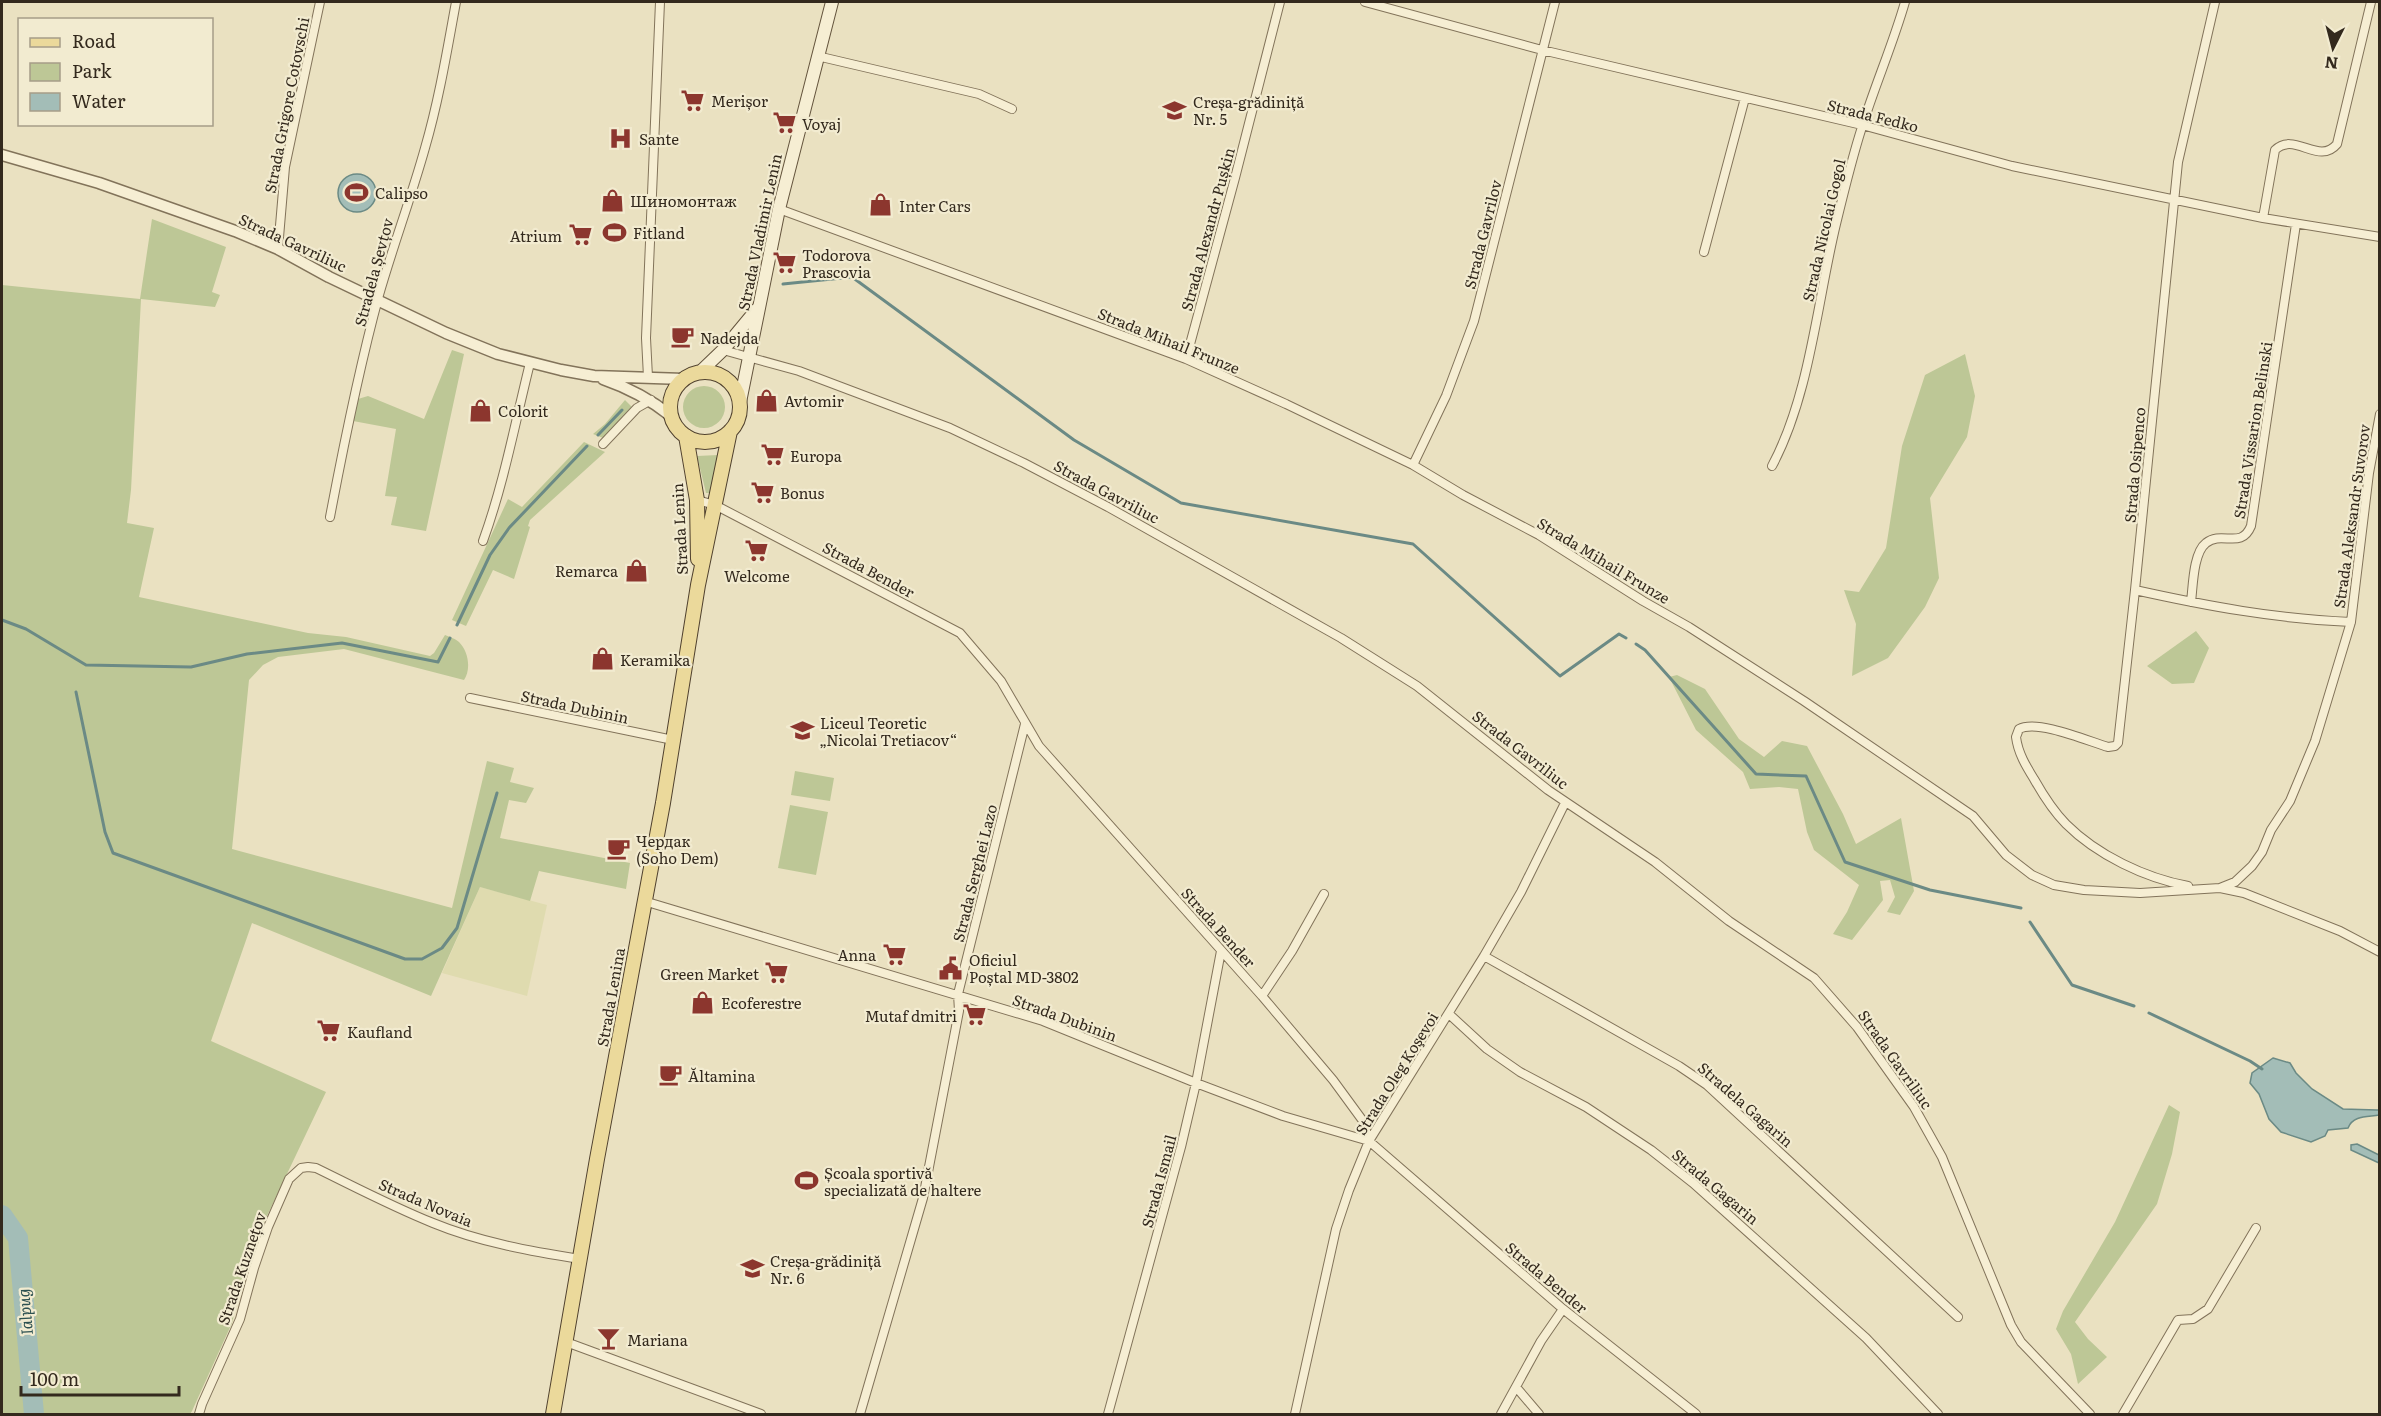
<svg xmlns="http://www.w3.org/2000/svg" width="2381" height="1416" font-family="Literata,serif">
  <rect width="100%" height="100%" fill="#eae1c1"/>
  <path fill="#dfdbaf" d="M480 887 547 905 527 996 442 973Z"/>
  <path fill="#bdc796" d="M152 219 226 247 212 292 220 295 215 307 141 299 131 490 127 523 154 528 139 597 308 633 346 637 430 656 434 653 445 635C450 637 456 639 459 642 469 652 471 670 464 680L344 649 278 657 263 665 249 680 232 849 452 908 487 761 514 768 510 782 534 788 526 803 509 800 500 838 630 863 626 889 539 871 530 901 480 887 431 996 252 923 211 1041 326 1092 266 1218 246 1265 232 1323 192 1411 190 1414H2V285L140 299Z
    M452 350 464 354 426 531 391 525 397 497 385 496 396 429 353 421 358 399 368 396 424 419Z
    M1965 354 1975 396 1967 437 1930 498 1939 578 1925 607 1888 658 1852 676 1856 624 1844 590 1859 592 1886 548 1902 446 1925 375Z
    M683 407a21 21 0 1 1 42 0a21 21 0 1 1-42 0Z
    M625 400 632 407 629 413 603 438 593 434 605 424Z
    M584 442 605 452 530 520 528 526 530 527 514 579 493 570 466 626 452 620 508 499 522 507Z
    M718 455 711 493H706L697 456Z
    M2196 631 2209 648 2194 683 2172 684 2147 666Z
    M1677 675 1705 689 1739 739 1764 757 1782 741 1807 746 1843 814 1856 844 1901 818 1914 891 1900 915 1887 912 1895 897 1890 880 1880 881 1883 900 1852 940 1833 934 1847 912 1859 885 1814 850 1807 832 1798 789 1779 787 1750 789 1743 772 1696 730 1669 677Z
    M795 771 834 778 830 801 791 795Z
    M790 805 828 812 816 875 778 868Z
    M2169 1105 2180 1112 2172 1154 2157 1204 2075 1322 2088 1339 2107 1357 2078 1384 2071 1354 2056 1329 2063 1311 2115 1222Z"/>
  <path fill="#a3bdb7" stroke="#6b8a85" stroke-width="1.5" d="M338 193a19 19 0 1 1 38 0a19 19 0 1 1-38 0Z
    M2273 1058 2290 1063 2296 1073 2312 1089 2343 1109 2377 1110H2379V1115C2368 1117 2353 1115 2348 1128L2328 1130 2325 1136 2311 1142 2281 1132 2269 1119 2259 1094 2250 1083 2252 1073Z
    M2357 1144 2379 1155V1163L2351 1150V1145Z"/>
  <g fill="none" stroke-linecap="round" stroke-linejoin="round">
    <path stroke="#6b8a85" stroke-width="3" d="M783 284 852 277 1074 440 1181 503 1413 544 1560 676 1619 634 1626 638
      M598 435 622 410
      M2 620 26 629 86 665 191 667 247 654 342 643 438 662 450 638
      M457 625 490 555 509 528 587 446
      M1636 644 1645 650 1756 774 1806 776 1845 862 1930 890 2021 908
      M76 692 105 832 113 853 405 959H422L442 948 457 928 497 793
      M2030 922 2072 985 2134 1006
      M2149 1013 2250 1061 2262 1069"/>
    <path stroke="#a3bdb7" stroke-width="20" d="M2 1215 18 1238 34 1414"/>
    <defs>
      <path id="minor" d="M1365 2 1542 50 1862 125 2012 166 2263 218 2380 237
        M817 56 979 94 1012 109
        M779 209 1186 359 1286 404 1413 465 1463 495 1539 535 1643 601 1689 627 1804 701 1973 816 2006 855 2032 875 2054 885 2084 890 2140 893 2220 888 2244 893 2340 931 2380 952
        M2263 218 2275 150C2294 131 2319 166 2337 144L2371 2
        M278 249 285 167 320 2
        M1704 252 1745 98
        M723 350 799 371 950 428 1024 463 1108 507 1341 638 1417 686 1548 790 1655 862 1729 921 1814 978 1857 1027 1914 1107 1942 1157 2011 1325 2021 1342 2090 1414
        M1186 359 1235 178 1280 2
        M648 377 646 338 660 2
        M603 444 637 408 651 400
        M1413 465 1446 396 1474 321 1555 2
        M1772 466C1810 395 1817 302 1836 224 1844 191 1852 158 1862 127 1875 85 1893 44 1905 2
        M697 500 715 505 960 633 1001 681 1039 746 1262 996 1333 1080 1363 1121 1369 1141 1563 1309 1696 1414
        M330 517C344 443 359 368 379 295 393 246 411 198 425 148 439 100 447 51 456 2
        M483 541C504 483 515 423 530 363
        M2135 590C2207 606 2277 619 2351 622
        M2191 602C2193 587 2193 553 2206 543 2222 530 2241 550 2251 526L2296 224
        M470 698 673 740
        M2188 886C2145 878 2097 855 2066 824 2053 811 2043 795 2034 779 2026 766 2018 753 2016 737L2019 729C2037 719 2088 741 2108 747L2115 746 2118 743 2135 590 2178 162 2215 2
        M2220 888 2235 882 2252 866 2262 852 2271 830 2290 801 2315 741 2351 622 2369 473 2380 414
        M644 901 1043 1021 1196 1083 1283 1116 1369 1141
        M1484 956 1679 1066 1707 1085 1958 1317
        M1262 996 1292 951 1324 894
        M1449 1014 1487 1049 1520 1072 1586 1107 1651 1150 1693 1183 1866 1338 1938 1414
        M566 1342 761 1414
        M1516 1387 1539 1414
        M199 1414 202 1404 240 1319 254 1268 268 1227 289 1179 301 1168 308 1167 316 1168C355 1187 393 1207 433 1223 479 1242 530 1251 580 1259
        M860 1414 923 1198 959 1011 958 994 1025 724
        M1108 1414 1181 1147 1196 1083 1221 951
        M1295 1414 1336 1229 1349 1190 1369 1141 1484 956 1521 892 1565 803
        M1501 1414 1541 1341 1563 1309
        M2123 1414 2178 1320 2193 1319 2208 1309 2256 1228"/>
      <path id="tertiary" d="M2 155 99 183 235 231 278 249 329 277 446 333 498 354 561 370 594 376 684 379
        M603 379C629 388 650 399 671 416"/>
      <path id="secondary" d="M699 373 723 350 757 309
        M740 402 779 209 832 2"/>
      <path id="primary" d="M670 407a35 35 0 1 1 70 0a35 35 0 1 1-70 0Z
        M686 436 697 500 698 559
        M553 1414 597 1159 663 803 698 585 730 431"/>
    </defs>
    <use href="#minor" stroke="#82735a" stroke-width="10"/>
    <use href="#tertiary" stroke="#82735a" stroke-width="13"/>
    <use href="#secondary" stroke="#64543d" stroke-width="14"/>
    <use href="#primary" stroke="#50412e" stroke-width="16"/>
    <use href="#minor" stroke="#f6eed3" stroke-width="8"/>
    <use href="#tertiary" stroke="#f6eed3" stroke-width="10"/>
    <use href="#secondary" stroke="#f6eed3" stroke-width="12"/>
    <use href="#primary" stroke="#ebd99b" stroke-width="14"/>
  </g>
  <defs>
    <symbol id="supermarket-bare" viewBox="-9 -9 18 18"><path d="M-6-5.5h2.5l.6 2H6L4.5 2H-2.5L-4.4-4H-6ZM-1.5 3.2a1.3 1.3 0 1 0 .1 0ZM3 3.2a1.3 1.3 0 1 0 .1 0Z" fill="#8c362e" stroke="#f2ebd0" stroke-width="2.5" paint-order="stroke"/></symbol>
    <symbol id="school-bare" viewBox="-9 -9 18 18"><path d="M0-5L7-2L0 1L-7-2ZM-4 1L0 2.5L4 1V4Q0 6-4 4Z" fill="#8c362e" stroke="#f2ebd0" stroke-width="2.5" paint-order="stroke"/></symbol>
    <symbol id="hospital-bare" viewBox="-9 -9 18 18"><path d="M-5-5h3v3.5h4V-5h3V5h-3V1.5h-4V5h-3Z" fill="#8c362e" stroke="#f2ebd0" stroke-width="2.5" paint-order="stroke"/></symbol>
    <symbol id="stadium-bare" viewBox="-9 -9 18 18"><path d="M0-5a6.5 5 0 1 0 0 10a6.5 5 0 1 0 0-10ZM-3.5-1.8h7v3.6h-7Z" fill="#8c362e" stroke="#f2ebd0" stroke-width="2.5" paint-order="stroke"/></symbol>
    <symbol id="shop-bare" viewBox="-9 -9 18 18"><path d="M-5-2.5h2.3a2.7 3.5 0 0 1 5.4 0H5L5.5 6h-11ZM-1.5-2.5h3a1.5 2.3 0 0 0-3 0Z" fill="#8c362e" stroke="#f2ebd0" stroke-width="2.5" paint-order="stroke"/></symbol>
    <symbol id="cafe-bare" viewBox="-9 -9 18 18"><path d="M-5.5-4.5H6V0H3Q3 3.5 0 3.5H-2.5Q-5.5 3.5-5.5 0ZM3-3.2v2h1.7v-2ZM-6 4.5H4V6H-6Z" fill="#8c362e" stroke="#f2ebd0" stroke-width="2.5" paint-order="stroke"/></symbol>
    <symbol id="civic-bare" viewBox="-9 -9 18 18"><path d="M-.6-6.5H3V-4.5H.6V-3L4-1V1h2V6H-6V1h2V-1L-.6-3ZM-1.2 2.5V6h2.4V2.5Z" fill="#8c362e" stroke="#f2ebd0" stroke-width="2.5" paint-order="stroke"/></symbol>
    <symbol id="bar-bare" viewBox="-9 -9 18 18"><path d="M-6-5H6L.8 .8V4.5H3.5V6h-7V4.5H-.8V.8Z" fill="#8c362e" stroke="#f2ebd0" stroke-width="2.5" paint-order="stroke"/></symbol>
  </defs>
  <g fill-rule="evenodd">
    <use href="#supermarket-bare" x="676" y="84" width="33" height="33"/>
    <use href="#school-bare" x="1158" y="94" width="33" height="33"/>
    <use href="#supermarket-bare" x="768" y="106" width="33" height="33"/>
    <use href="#hospital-bare" x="604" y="122" width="33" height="33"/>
    <use href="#stadium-bare" x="340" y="176" width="33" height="33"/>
    <use href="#shop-bare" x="596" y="184" width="33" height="33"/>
    <use href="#shop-bare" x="864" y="188" width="33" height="33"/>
    <use href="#stadium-bare" x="598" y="216" width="33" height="33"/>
    <use href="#supermarket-bare" x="564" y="218" width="33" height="33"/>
    <use href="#supermarket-bare" x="768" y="246" width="33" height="33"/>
    <use href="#cafe-bare" x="666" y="320" width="33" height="33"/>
    <use href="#shop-bare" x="750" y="384" width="33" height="33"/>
    <use href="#shop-bare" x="464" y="394" width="33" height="33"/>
    <use href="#supermarket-bare" x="756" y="438" width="33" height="33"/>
    <use href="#supermarket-bare" x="746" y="476" width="33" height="33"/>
    <use href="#supermarket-bare" x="740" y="534" width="33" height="33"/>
    <use href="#shop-bare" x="620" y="554" width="33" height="33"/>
    <use href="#shop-bare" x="586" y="642" width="33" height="33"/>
    <use href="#school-bare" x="786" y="714" width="33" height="33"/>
    <use href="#cafe-bare" x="602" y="832" width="33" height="33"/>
    <use href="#supermarket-bare" x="878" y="938" width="33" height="33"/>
    <use href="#civic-bare" x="934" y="952" width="33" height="33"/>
    <use href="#supermarket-bare" x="760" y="956" width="33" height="33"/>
    <use href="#shop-bare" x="686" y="986" width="33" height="33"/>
    <use href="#supermarket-bare" x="958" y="998" width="33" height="33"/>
    <use href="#supermarket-bare" x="312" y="1014" width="33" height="33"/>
    <use href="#cafe-bare" x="654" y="1058" width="33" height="33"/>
    <use href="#stadium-bare" x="790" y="1164" width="33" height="33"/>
    <use href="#school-bare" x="736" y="1252" width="33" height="33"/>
    <use href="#bar-bare" x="592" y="1322" width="33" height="33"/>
  </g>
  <g text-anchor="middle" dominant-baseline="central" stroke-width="4.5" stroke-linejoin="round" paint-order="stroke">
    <g font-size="15" fill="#33291d" stroke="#f2ebd0" text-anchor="start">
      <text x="711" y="100">Merișor</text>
      <text x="1193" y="101">Creșa-grădiniță<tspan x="1193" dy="17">Nr. 5</tspan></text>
      <text x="802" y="123">Voyaj</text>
      <text x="639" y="138">Sante</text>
      <text x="375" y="192">Calipso</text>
      <text x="630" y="200">Шиномонтаж</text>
      <text x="899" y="205">Inter Cars</text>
      <text x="633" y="232">Fitland</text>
      <text x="562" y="235" text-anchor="end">Atrium</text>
      <text x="802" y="254">Todorova<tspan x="802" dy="17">Prascovia</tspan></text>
      <text x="700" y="337">Nadejda</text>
      <text x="784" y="400">Avtomir</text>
      <text x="498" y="410">Colorit</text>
      <text x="790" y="455">Europa</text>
      <text x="780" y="492">Bonus</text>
      <text x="618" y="570" text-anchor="end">Remarca</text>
      <text x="757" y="575" text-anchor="middle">Welcome</text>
      <text x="620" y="659">Keramika</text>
      <text x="820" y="722">Liceul Teoretic<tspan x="820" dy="17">„Nicolai Tretiacov“</tspan></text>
      <text x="636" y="840">Чердак<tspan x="636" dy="17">(Soho Dem)</tspan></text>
      <text x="876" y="954" text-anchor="end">Anna</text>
      <text x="969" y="959">Oficiul<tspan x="969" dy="17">Poștal MD-3802</tspan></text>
      <text x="759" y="973" text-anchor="end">Green Market</text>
      <text x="721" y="1002">Ecoferestre</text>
      <text x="957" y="1015" text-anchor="end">Mutaf dmitri</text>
      <text x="347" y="1031">Kaufland</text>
      <text x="688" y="1075">Ăltamina</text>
      <text x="824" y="1172">Școala sportivă<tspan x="824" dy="17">specializată de haltere</tspan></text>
      <text x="770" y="1260">Creșa-grădiniță<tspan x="770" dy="17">Nr. 6</tspan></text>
      <text x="627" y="1339">Mariana</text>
    </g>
    <g font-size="15" fill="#33291d" stroke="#f2ebd0">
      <text transform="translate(286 105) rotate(-79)">Strada Grigore Cotovschi</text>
      <text transform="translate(1873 115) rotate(14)">Strada Fedko</text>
      <text transform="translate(1207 229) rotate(-75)">Strada Alexandr Pușkin</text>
      <text transform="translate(1823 230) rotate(-77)">Strada Nicolai Gogol</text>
      <text transform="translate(759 232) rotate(-78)">Strada Vladimir Lenin</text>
      <text transform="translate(1482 234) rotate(-76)">Strada Gavrilov</text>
      <text transform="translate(293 242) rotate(25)">Strada Gavriliuc</text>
      <text transform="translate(373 272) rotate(-75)">Stradela Șevțov</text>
      <text transform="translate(1169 340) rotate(22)">Strada Mihail Frunze</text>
      <text transform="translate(2252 430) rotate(-81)">Strada Vissarion Belinski</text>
      <text transform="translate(2134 465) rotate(-85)">Strada Osipenco</text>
      <text transform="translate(1107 491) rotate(28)">Strada Gavriliuc</text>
      <text transform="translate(2351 516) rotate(-82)">Strada Aleksandr Suvorov</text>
      <text transform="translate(679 529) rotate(-93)">Strada Lenin</text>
      <text transform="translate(1604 560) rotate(31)">Strada Mihail Frunze</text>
      <text transform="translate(869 569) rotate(28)">Strada Bender</text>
      <text transform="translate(575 706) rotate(12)">Strada Dubinin</text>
      <text transform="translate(1521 749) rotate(38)">Strada Gavriliuc</text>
      <text transform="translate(974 873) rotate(-76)">Strada Serghei Lazo</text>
      <text transform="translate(1219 927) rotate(48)">Strada Bender</text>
      <text transform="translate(610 997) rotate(-80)">Strada Lenina</text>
      <text transform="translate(1065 1017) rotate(20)">Strada Dubinin</text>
      <text transform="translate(1896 1059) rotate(55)">Strada Gavriliuc</text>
      <text transform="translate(1396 1073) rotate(-58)">Strada Oleg Koşevoi</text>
      <text transform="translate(1746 1104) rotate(41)">Stradela Gagarin</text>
      <text transform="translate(1158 1181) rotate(-75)">Strada Ismail</text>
      <text transform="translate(1716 1186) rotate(40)">Strada Gagarin</text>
      <text transform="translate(426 1202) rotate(23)">Strada Novaia</text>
      <text transform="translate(241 1268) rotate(-71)">Strada Kuznețov</text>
      <text transform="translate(1547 1277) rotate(40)">Strada Bender</text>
    </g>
    <g font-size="16" font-style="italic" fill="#2d5151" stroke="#f2ebd0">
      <text transform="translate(24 1312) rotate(-95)">Ialpug</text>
    </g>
  </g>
  <rect width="2381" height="1416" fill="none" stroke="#33291d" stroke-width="6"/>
  <rect x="18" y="18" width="195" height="108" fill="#f2ebd0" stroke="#a69d88" stroke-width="1.5"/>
  <rect x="30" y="38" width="30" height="9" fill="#ebd99b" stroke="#a69d88" stroke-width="1.5"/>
  <text x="72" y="48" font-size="18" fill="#33291d">Road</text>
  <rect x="30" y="63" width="30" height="18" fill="#bdc796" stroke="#a69d88" stroke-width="1.5"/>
  <text x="72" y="78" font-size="18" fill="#33291d">Park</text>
  <rect x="30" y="93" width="30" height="18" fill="#a3bdb7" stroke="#a69d88" stroke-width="1.5"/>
  <text x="72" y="108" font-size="18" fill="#33291d">Water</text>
  <g transform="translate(2333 48) rotate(186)" stroke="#f2ebd0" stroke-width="4.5" paint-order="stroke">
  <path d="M0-4.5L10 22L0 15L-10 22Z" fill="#33291d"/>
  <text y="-9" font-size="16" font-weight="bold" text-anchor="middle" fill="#33291d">N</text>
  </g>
  <path d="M21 1386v9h158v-9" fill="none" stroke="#33291d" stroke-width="3"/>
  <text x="30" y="1386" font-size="18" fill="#33291d" stroke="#f2ebd0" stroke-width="4.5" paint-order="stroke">100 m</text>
</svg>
